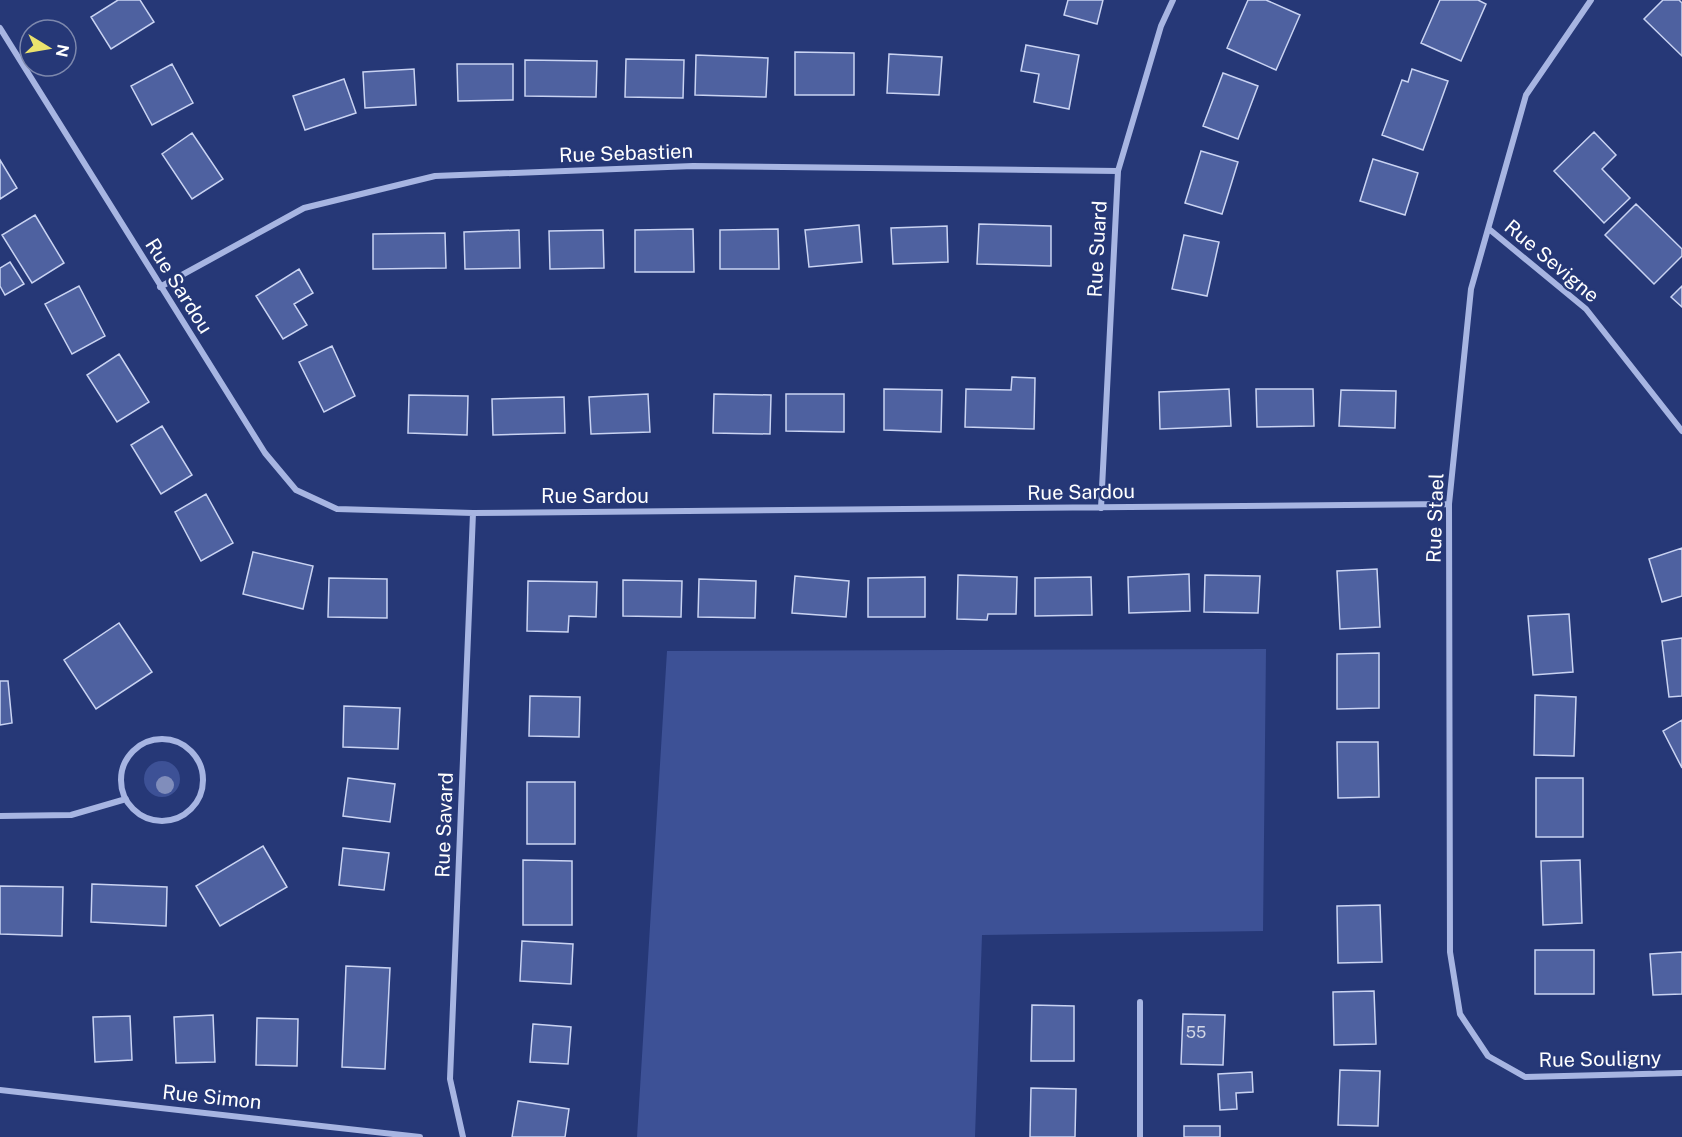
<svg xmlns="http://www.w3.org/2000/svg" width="1682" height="1137" font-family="'Public Sans',sans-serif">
  <rect width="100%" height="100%" fill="#263877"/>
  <path fill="#3d5196" d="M1266 649 1263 931 982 935 975 1137H637L667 651Z
    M144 779a18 18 0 1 1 36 0a18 18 0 1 1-36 0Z"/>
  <path fill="#4e61a0" stroke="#c9d3f2" stroke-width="1.5" d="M118 0H140L154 22 111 49 91 17Z
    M1068 0H1103L1097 24 1064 15Z
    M1248 0H1266L1300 15 1276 70 1227 48Z
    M1440 0H1478L1486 4 1461 61 1421 43Z
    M1663 0H1679L1682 3V56L1644 19Z
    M1026 45 1079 55 1069 109 1034 102 1039 74 1021 71Z
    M795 52 854 53V95H795Z
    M889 54 942 57 939 95 887 93Z
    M696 55 768 58 766 97 695 95Z
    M626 59 684 60 683 98 625 97Z
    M525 60 597 61 596 97 525 96Z
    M172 64 193 103 152 125 131 86Z
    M457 64H513V100L458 101Z
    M414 69 416 105 365 108 363 72Z
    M1412 69 1448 81 1423 150 1382 135 1402 80 1408 82Z
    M1223 73 1258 86 1238 139 1203 126Z
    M344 79 356 113 305 130 293 96Z
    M1594 132 1616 155 1602 169 1630 198 1604 223 1554 171Z
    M192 133 223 179 192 199 162 154Z
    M1201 151 1238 162 1222 214 1185 203Z
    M1373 159 1418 173 1405 215 1360 201Z
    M0 160 17 188 0 199Z
    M1636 204 1682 249V256L1654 284 1605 235Z
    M35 215 64 263 32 283 2 235Z
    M979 224 1051 226V266L977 264Z
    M859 225 862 262 809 267 805 230Z
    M947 226 948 262 893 264 891 228Z
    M693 229 694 272H635V230Z
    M778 229 779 269H720V230Z
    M519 230 520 268 465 269 464 232Z
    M603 230 604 268 550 269 549 231Z
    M445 233 446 268 373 269V234Z
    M1184 235 1219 242 1207 296 1172 289Z
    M10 262 24 284 5 295 0 286V268Z
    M299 269 313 293 294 304 307 325 283 339 256 296Z
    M79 286 105 336 72 354 45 304Z
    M1682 286V307L1671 297Z
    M332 346 355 396 324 412 299 362Z
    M119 354 149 402 117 422 87 375Z
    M1012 377 1035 378 1034 429 965 427 966 389 1011 390Z
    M884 389 942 390 941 432 884 430Z
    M1229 389 1231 426 1160 429 1159 392Z
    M1256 389H1313L1314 426 1257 427Z
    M1341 390 1396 391 1395 428 1339 426Z
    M648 394 650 432 591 434 589 397Z
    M714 394 771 395 770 434 713 433Z
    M786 394H844V432L786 431Z
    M409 395 468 396 467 435 408 433Z
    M564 397 565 433 493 435 492 399Z
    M162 426 192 475 161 494 131 445Z
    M206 494 233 543 201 561 175 512Z
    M1682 548V596L1662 602 1649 559Z
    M253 552 313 566 303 609 243 594Z
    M1377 569 1380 627 1340 629 1337 571Z
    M1189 574 1190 611 1129 613 1128 577Z
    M958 575 1017 577 1016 614H988L987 620 957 619Z
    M1205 575 1260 576 1258 613 1204 612Z
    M795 576 849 581 846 617 792 613Z
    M925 577V617H868V578Z
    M1091 577 1092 615 1035 616V578Z
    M329 578 387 579V618L328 617Z
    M699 579 756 581 755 618 698 617Z
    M623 580 682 581 681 617 623 616Z
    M528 581 597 582 596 617 569 616 568 632 527 631Z
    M1569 614 1573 672 1533 675 1528 616Z
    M119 623 152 672 96 709 64 660Z
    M1682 638V696L1669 697 1662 641Z
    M1379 653V708L1337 709V654Z
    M0 681H8L12 723 0 725Z
    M1535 695 1576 697 1574 756 1534 755Z
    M530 696 580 697 579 737 529 736Z
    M344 706 400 708 398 749 343 747Z
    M1682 720V768L1663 731Z
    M1337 742H1378L1379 797 1338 798Z
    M348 778 395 784 390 822 343 816Z
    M1536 778H1583V837H1536Z
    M527 782H575V844H527Z
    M263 846 287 887 220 926 196 886Z
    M343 848 389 853 384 890 339 885Z
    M523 860 572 861V925H523Z
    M1580 860 1582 923 1543 925 1541 861Z
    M92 884 167 887 166 926 91 922Z
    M0 886 63 887 62 936 0 934Z
    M1380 905 1382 962 1338 963 1337 906Z
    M522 941 573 944 571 984 520 981Z
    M1535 950H1594V994H1535Z
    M1682 952V994L1653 995 1650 954Z
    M346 966 390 968 385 1069 342 1067Z
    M1374 991 1376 1044 1334 1045 1333 992Z
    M1032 1005 1074 1006V1061H1031Z
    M1183 1014 1225 1015 1223 1065 1181 1064Z
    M213 1015 215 1062 176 1063 174 1017Z
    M130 1016 132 1060 95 1062 93 1017Z
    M257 1018 298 1019 297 1066 256 1065Z
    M533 1024 571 1027 568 1064 530 1062Z
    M1340 1070 1380 1071 1378 1126 1338 1125Z
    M1252 1072 1253 1092 1236 1093 1237 1109 1220 1110 1218 1074Z
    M1031 1088 1076 1089 1075 1137H1030Z
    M518 1101 569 1109 565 1137H512Z
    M1184 1126H1220V1137H1184Z"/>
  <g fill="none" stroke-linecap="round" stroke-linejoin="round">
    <path stroke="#a7b5e2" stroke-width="6" d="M1591 0 1526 95 1471 289 1449 504 1450 952 1460 1014 1488 1056 1525 1077 1682 1073
      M0 28 265 453 296 490 337 509 473 513 1449 504
      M1489 229 1586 309 1682 431
      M160 287 304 208 435 176 693 166 1118 171
      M1101 508 1118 171 1161 26 1173 0
      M121 780a41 41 0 1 1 82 0a41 41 0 1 1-82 0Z
      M0 816 71 815 126 799
      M0 1090 420 1137
      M463 1137 450 1079 473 513
      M1140 1137V1002"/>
  </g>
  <circle fill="#808dbb" cx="165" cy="785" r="9"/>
  <g text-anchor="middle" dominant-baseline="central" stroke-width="5" stroke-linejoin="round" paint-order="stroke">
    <g font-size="16" fill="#d3d8e7">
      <text x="1196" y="1032">55</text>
    </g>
    <g font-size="20" fill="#fff" stroke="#263877">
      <text transform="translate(626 153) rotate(-2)">Rue Sebastien</text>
      <text transform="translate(1097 249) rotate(-87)">Rue Suard</text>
      <text transform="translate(1552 261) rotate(40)">Rue Sevigne</text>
      <text transform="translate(179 286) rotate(58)">Rue Sardou</text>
      <text transform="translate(1081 492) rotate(-1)">Rue Sardou</text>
      <text x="595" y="496">Rue Sardou</text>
      <text transform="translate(1435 518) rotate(-88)">Rue Stael</text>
      <text transform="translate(444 825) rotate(-88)">Rue Savard</text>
      <text transform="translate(1600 1059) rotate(-1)">Rue Souligny</text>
      <text transform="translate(212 1097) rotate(6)">Rue Simon</text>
    </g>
  </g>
  <g transform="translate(48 48) rotate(101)"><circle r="28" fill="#263877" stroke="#7d88ad" stroke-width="1.5"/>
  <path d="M0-4.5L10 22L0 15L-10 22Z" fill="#ebe26d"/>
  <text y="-9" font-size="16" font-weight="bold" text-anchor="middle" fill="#ffffff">N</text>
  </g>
</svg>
